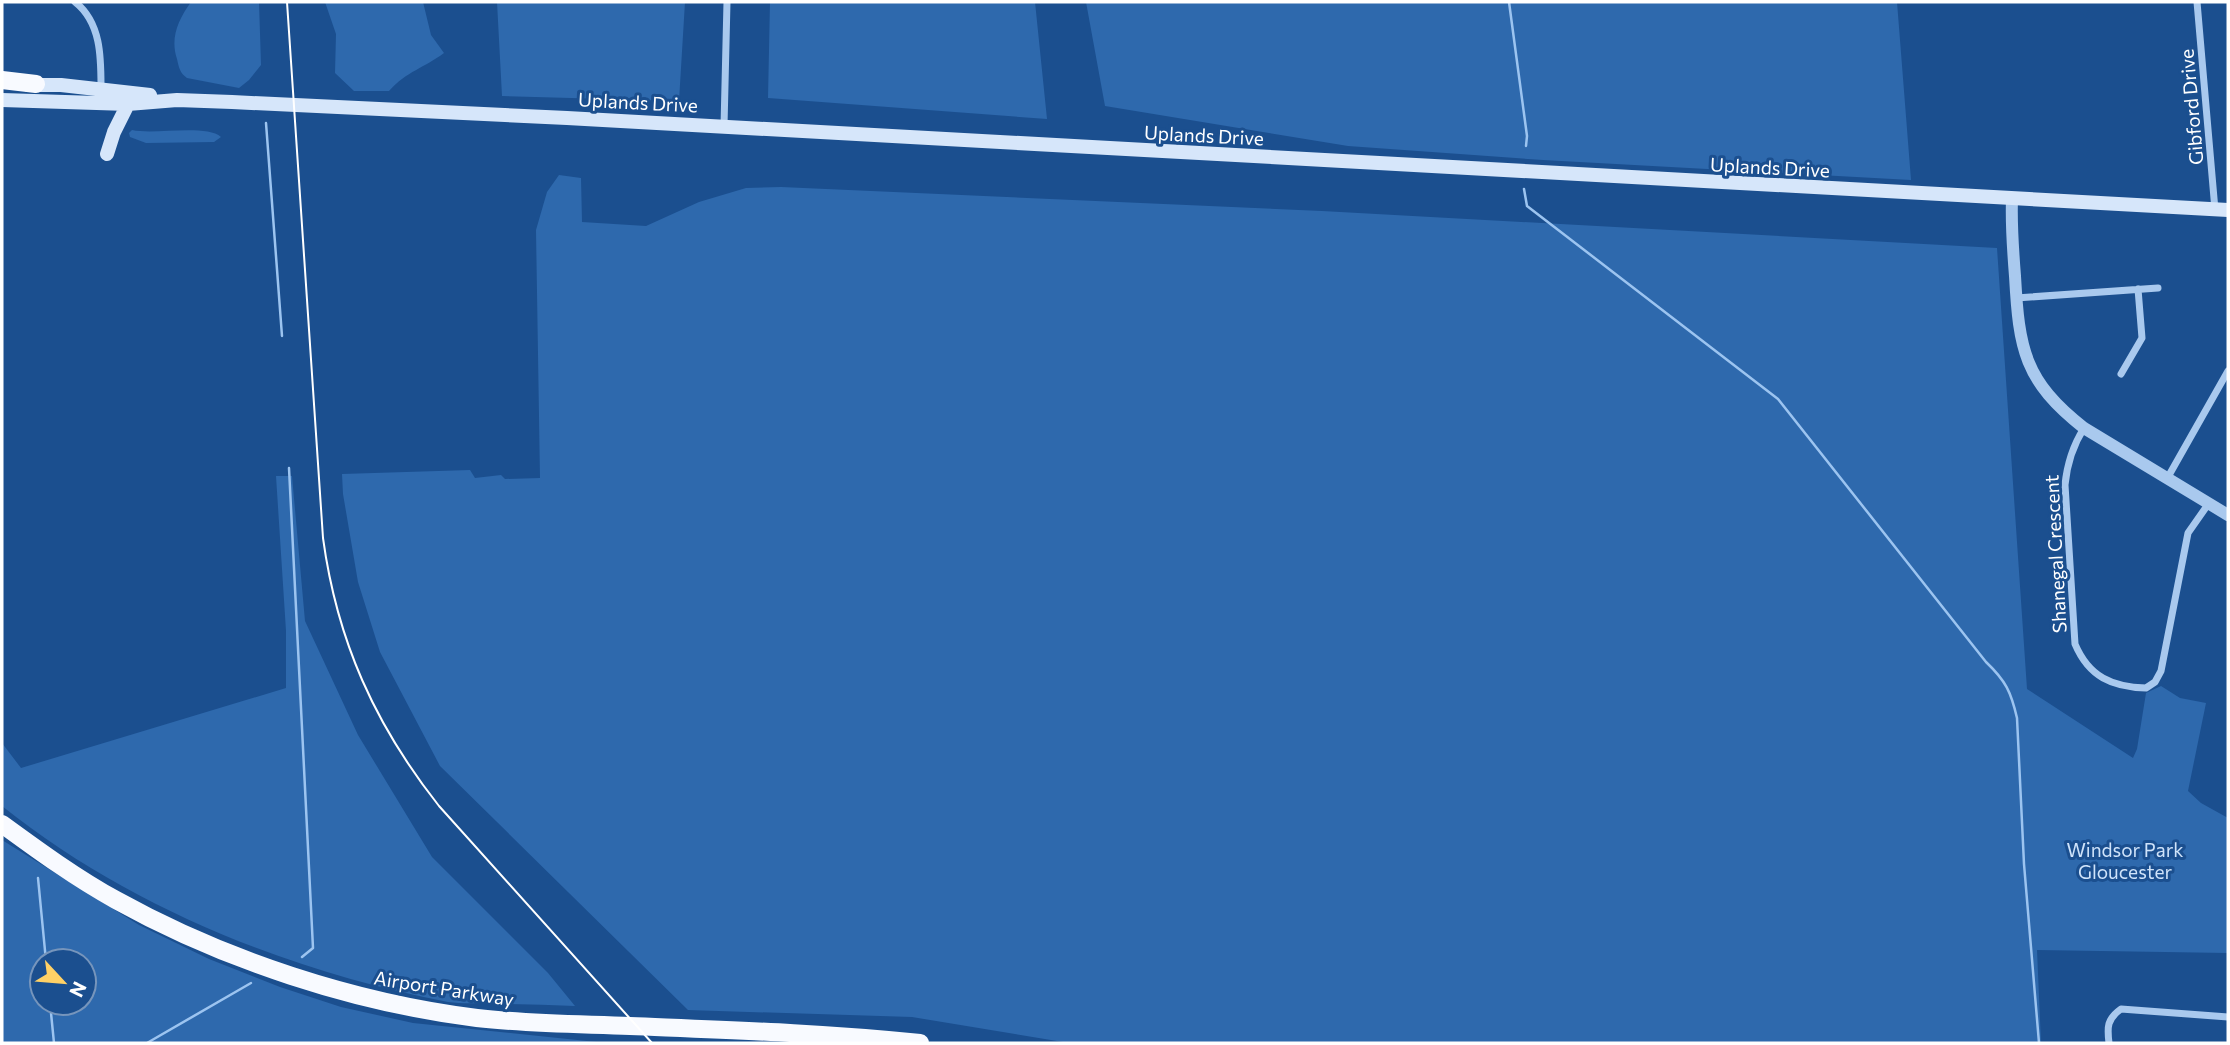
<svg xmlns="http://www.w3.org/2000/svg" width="2230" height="1045" font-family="Commissioner,sans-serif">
  <rect width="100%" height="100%" fill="#1b4f8f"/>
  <path fill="#2e69ad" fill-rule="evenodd" d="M191 2H259L261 65 249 80 239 88 187 78C180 73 179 68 177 59 170 38 178 20 191 2Z
    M325 2H423L431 35 444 53C424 68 407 71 389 91H354L335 73 336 34Z
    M497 2H685L679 101 502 96Z
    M770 2H1035L1047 119 768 98Z
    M1086 2H1897L1911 180 1543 160 1348 146 1105 106Z
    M132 130C154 135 206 124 221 137L214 142 146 143 130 137 129 133Z
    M559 175 581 178 582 222 646 226 699 202 746 188 781 187 1322 211 1997 248 2027 689 2133 758 2137 749 2146 693 2161 686 2180 698 2206 703 2188 791 2201 803 2228 818V953L2037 950 2041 1043H1069L912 1017 688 1010 440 766 380 652 358 582 343 494 342 474 470 470 475 478 501 475 505 479 540 478 536 230 547 192Z
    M276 476H292L305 621 358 735 432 857 548 973 575 1006C547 1005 519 1004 491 1004 477 1003 462 1004 448 1002 291 972 128 907 2 806V743L21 768 286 688V631Z
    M2 840 139 925 209 959 280 987 341 1007 413 1023 606 1043H2ZM42 961H84V1003H42Z"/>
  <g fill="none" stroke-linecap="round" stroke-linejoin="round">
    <path stroke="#9cc4f0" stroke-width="2.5" d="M1509 2 1527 136 1526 146
      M266 123 282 336
      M1524 189 1527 206 1778 399 1986 662C2006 681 2011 692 2017 718L2024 864 2039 1043
      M289 468 313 948 302 957
      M38 878 46 961
      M50 1003 54 1043
      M147 1043 251 983"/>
    <path stroke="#a9c9ee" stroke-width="7" d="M75 2C102 23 101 60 101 90
      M2197 2 2215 210
      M724 126 727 2
      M2016 298 2158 288
      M2121 374 2142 338 2138 289
      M2084 428C2072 447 2067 464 2065 485L2075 644C2089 677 2112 687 2146 688L2155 682 2161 671 2188 533 2209 503
      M2168 477 2228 371
      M2109 1043C2107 1027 2107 1019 2121 1009L2228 1017"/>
    <path stroke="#a9c9ee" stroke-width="12" d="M2012 200C2011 225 2013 251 2015 276 2019 349 2024 381 2084 428L2228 515"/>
    <path stroke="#d6e6fa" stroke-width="14" d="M28 85H61L150 95
      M2 100 128 104 177 100 232 102 567 118 2228 210
      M107 154 114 132 128 104"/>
    <path stroke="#f8faff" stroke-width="18" d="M2 80 36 84
      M2 824C39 851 76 878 116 900 224 960 355 1003 477 1018 528 1024 579 1024 630 1026 727 1030 824 1033 920 1043"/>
    <path stroke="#fff" stroke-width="2" d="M287 2 323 538C337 641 375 725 439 806L652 1043"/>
  </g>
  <g text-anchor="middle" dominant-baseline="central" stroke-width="6" stroke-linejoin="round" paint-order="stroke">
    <g font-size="19" fill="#fff" stroke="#1b4f8f">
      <text transform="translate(638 102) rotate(3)">Uplands Drive</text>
      <text transform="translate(2191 107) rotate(-95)">Gibford Drive</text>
      <text transform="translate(1204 135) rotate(3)">Uplands Drive</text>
      <text transform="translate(1770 167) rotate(3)">Uplands Drive</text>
      <text transform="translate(2055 554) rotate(-93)">Shanegal Crescent</text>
      <text transform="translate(444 988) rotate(9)">Airport Parkway</text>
    </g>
    <g font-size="19" fill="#cfe3fa" stroke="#1b4f8f">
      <text x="2125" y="849">Windsor Park<tspan x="2125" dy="22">Gloucester</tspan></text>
    </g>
  </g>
  <rect width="2230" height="1045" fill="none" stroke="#ffffff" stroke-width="7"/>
  <g transform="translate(63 982) rotate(116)"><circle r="33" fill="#1b4f8f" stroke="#7695bc" stroke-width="2"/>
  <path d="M0-5L12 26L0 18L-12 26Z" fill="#ffd166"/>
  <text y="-10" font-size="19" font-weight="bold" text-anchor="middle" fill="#ffffff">N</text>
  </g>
</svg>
